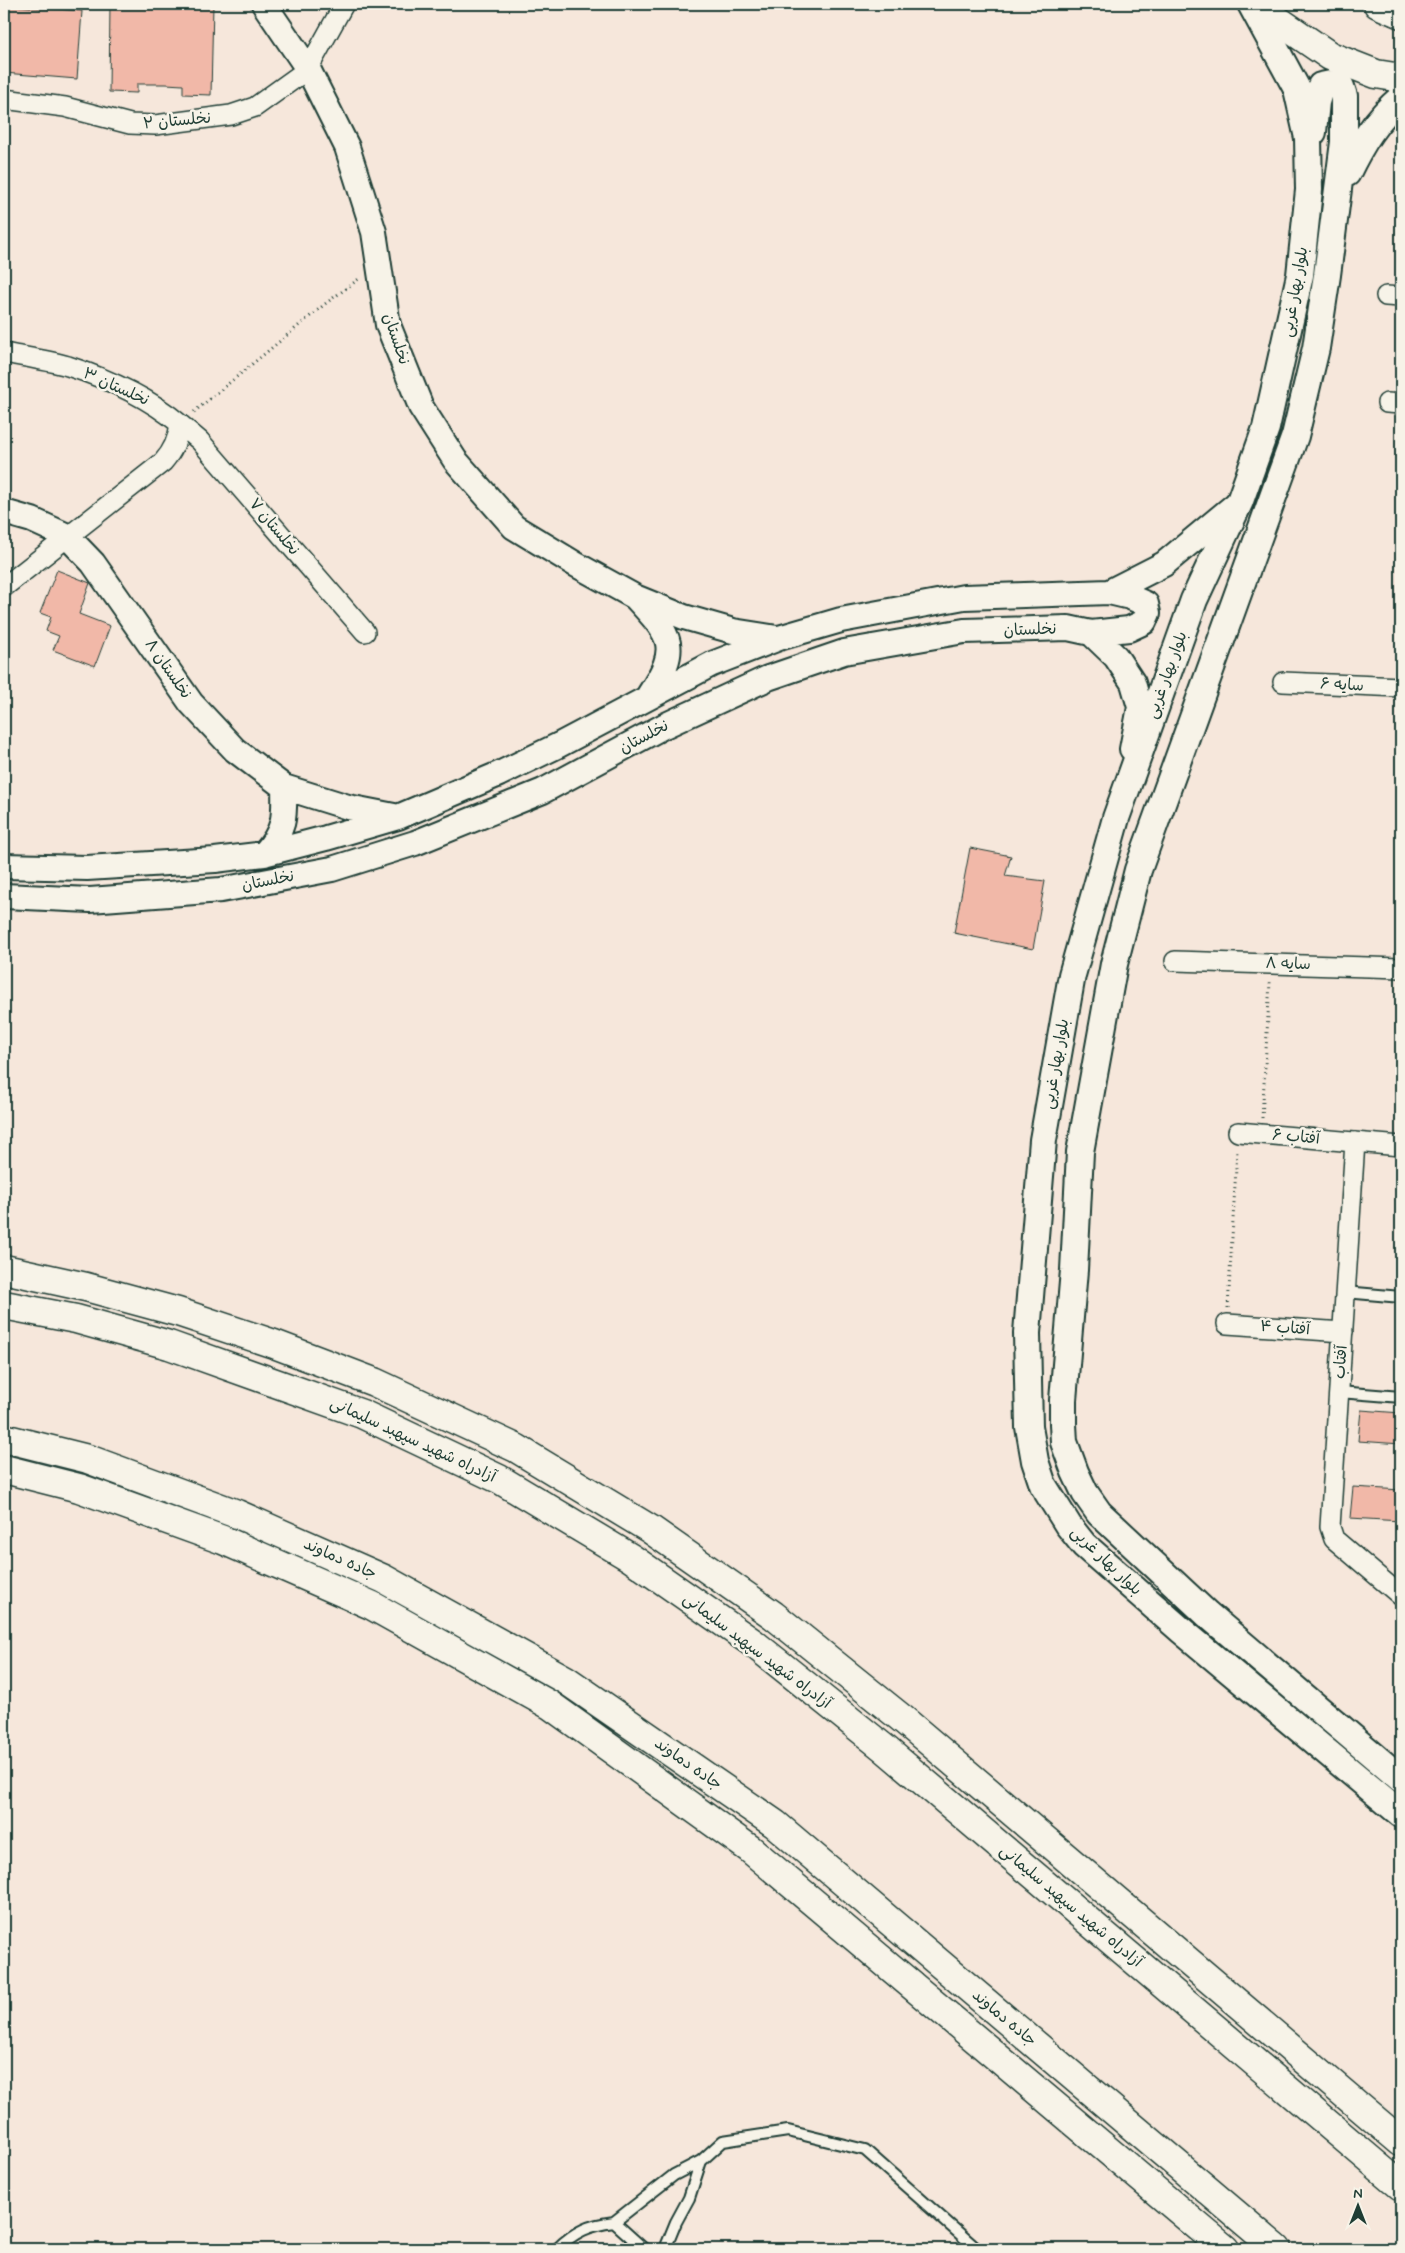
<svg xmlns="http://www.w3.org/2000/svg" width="1405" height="2253" font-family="Mynerve,'Playpen Sans Arabic',sans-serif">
  <rect width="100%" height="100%" fill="#f6e7db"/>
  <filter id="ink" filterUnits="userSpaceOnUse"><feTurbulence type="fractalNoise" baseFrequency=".02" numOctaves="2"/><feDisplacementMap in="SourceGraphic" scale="10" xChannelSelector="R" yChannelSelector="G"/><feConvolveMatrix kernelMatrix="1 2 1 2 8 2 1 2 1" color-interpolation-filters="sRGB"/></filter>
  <g filter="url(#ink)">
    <path fill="#f1b8a8" stroke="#1f3d34" d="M110 4H213L211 95 183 94V85L166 84H137V93L109 92Z
      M4 5 82 11 77 79 4 73Z
      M57 570 90 583 79 614 110 626 95 666 53 650 59 636 46 631 51 617 40 613Z
      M970 848 1011 856 1005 876 1045 881 1033 949 954 933Z
      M1361 1410 1401 1413V1444L1358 1441Z
      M1353 1487 1401 1490V1521L1350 1518Z"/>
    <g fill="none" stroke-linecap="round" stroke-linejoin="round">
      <defs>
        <path id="service" d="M1345 1292 1401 1297
          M1339 1392 1401 1397
          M614 2222 674 2175 701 2161 723 2141 788 2131 865 2150 977 2249
          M557 2249C575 2231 590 2225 614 2222L644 2249
          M665 2249 676 2222 689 2198 701 2161"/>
        <path id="minor" d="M4 99 65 107 130 124 155 125 231 115 255 107 308 69 344 4
          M1386 296 1401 297
          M4 353C25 357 47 360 68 366 108 379 148 397 180 424 178 440 173 451 163 462L4 587
          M1387 403 1401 404
          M180 424 200 441 365 632
          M1283 682 1401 687
          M1175 961 1401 968
          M1238 1132 1401 1146
          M1355 1142 1330 1527 1334 1539 1401 1596
          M1227 1324 1343 1332"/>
        <path id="tertiary" d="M264 4 308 69 347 147 374 232 388 325 421 407 455 460 514 527 575 564 635 597
          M4 512 32 520 67 536 93 563 191 703 235 750 284 787 348 807 394 816
          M1091 633 1129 629 1144 622 1148 613 1146 604 1130 597 1109 592
          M649 695C681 646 672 637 635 597L684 617 733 631 777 638
          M264 854C285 830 285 818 284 787
          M4 866 87 868 215 860 264 854 326 838 398 817 499 774 559 745 712 664 779 638 841 620 964 597 1109 592 1164 564 1240 501
          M4 896 90 900 221 890 332 869 415 843 543 791 664 726 768 678 844 652 964 631 1068 628 1091 633 1116 657 1133 683 1140 707 1132 749"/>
        <path id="secondary" d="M1251 4 1297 89 1308 138 1309 190 1300 275 1266 428 1240 501 1194 600 1116 818 1072 975 1043 1140 1027 1333 1029 1427 1035 1461 1043 1485 1068 1525 1084 1545 1181 1630 1401 1814
          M1313 132 1316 102 1321 86 1331 84 1341 87 1344 96V142L1327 275 1316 348 1295 436 1138 870 1114 964 1080 1152 1074 1270 1063 1400V1424L1064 1442 1075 1472 1085 1493 1099 1513 1207 1614 1401 1779
          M1347 173C1361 144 1376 119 1401 98"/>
        <path id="primary" d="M1254 4 1330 56 1376 74 1401 78
          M1378 4 1401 14"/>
        <path id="trunk" d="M4 1438 88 1459 237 1514 384 1579 566 1680 775 1824 1277 2249
          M4 1469 79 1488 223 1540 371 1605 550 1705 750 1849 1225 2249"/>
        <path id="motorway" d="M4 1269 86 1287 178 1312 274 1344 374 1382 516 1448 650 1529 773 1615 905 1721 1401 2142
          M4 1305 76 1319 169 1345 362 1414 499 1479 631 1558 753 1643 884 1748 1401 2186"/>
      </defs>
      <use href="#service" stroke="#1f3d34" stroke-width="14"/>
      <use href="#minor" stroke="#1f3d34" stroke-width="22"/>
      <use href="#tertiary" stroke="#1f3d34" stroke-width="28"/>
      <use href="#secondary" stroke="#1f3d34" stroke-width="30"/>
      <use href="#primary" stroke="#1f3d34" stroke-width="31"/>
      <use href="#trunk" stroke="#1f3d34" stroke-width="31"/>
      <use href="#motorway" stroke="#1f3d34" stroke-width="31"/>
      <path stroke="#1f3d34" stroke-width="3" stroke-dasharray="1 4" stroke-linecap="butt" d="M194 412 325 304 360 278
        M1262 1118 1270 982
        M1228 1308 1237 1150"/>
      <use href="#service" stroke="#f7f3e8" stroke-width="10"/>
      <use href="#minor" stroke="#f7f3e8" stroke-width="19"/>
      <use href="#tertiary" stroke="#f7f3e8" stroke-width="24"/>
      <use href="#secondary" stroke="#f7f3e8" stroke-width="26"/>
      <use href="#primary" stroke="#f7f3e8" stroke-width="28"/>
      <use href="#trunk" stroke="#f7f3e8" stroke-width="28"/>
      <use href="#motorway" stroke="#f7f3e8" stroke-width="28"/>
    </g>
  </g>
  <g text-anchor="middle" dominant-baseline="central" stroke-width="5" stroke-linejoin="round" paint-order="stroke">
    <g font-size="16" fill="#1f3d34" stroke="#f7f3e8">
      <text transform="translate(177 121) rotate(-5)">نخلستان ۲</text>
      <text transform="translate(1295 292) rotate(-80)">بلوار بهار غربی</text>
      <text transform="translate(396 339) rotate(71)">نخلستان</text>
      <text transform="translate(116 387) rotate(24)">نخلستان ۳</text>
      <text transform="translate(274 527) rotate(50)">نخلستان ۷</text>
      <text transform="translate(1030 630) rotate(-2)">نخلستان</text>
      <text transform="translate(168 669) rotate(55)">نخلستان ۸</text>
      <text transform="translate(1167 675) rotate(-70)">بلوار بهار غربی</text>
      <text transform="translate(1342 685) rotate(3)">سایه ۶</text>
      <text transform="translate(644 737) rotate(-28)">نخلستان</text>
      <text transform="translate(268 881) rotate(-11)">نخلستان</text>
      <text transform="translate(1288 964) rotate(2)">سایه ۸</text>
      <text transform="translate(1056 1064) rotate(-80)">بلوار بهار غربی</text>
      <text transform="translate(1296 1137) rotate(5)">آفتاب ۶</text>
      <text transform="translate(1285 1328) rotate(4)">آفتاب ۴</text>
      <text transform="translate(1341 1362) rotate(-86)">آفتاب</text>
      <text transform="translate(413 1440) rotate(25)">آزادراه شهید سپهبد سلیمانی</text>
      <text transform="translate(340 1559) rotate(24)">جاده دماوند</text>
      <text transform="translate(1106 1561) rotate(44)">بلوار بهار غربی</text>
      <text transform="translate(757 1651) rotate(37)">آزادراه شهید سپهبد سلیمانی</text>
      <text transform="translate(688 1764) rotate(35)">جاده دماوند</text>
      <text transform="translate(1071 1906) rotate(40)">آزادراه شهید سپهبد سلیمانی</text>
      <text transform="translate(1004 2018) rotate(40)">جاده دماوند</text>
    </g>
  </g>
  <rect width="1405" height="2253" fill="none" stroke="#f7f3e8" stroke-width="20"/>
  <rect x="10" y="10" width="1385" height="2233" fill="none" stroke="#1f3d34" stroke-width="2" filter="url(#ink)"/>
  <g transform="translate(1358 2206)" stroke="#f7f3e8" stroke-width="4" paint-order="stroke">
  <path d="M0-4L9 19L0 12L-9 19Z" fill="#1f3d34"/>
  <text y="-8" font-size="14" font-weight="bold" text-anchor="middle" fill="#1f3d34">N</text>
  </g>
</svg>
